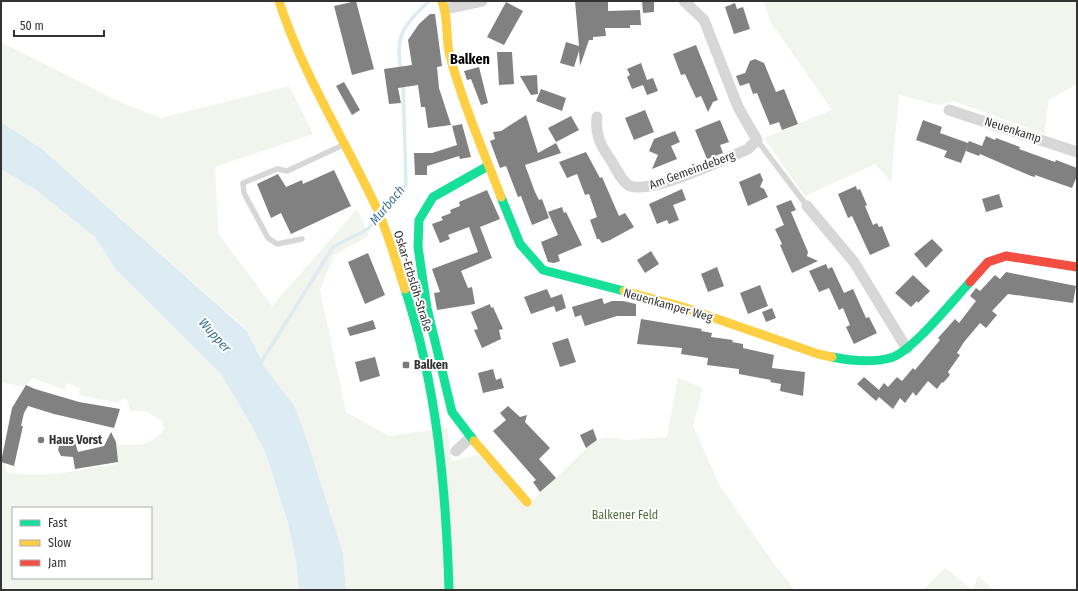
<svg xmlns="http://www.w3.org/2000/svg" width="1078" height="591" font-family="'Fira Sans Condensed',sans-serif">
  <rect width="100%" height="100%" fill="#fff"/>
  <path fill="#f1f5ed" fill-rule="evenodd" d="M764 1H1077V84L1049 100 1044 134 954 101 939 105 899 95 891 182 875 164 805 196 764 138 832 110 770 21Z
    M1 42 115 100 160 118 289 86 313 134 215 167 218 233 272 306 357 209 369 236 334 255 320 290 346 412 389 436 447 428 452 461 477 455 532 501 594 441 607 437 626 440 667 437 678 378 703 388 693 426 720 486 775 565 795 590H346L343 553 305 434 294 405 266 369 247 330 42 149 1 122Z
    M1 169 36 190 95 237 118 272 221 374 250 423 266 454 289 526 296 562 299 590H1V462L5 463 7 472C38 480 86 469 117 464L114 446C137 442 145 451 164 430L162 421 146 411H130L128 401 123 398 119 403 79 395 80 388 66 383 65 390 32 378 26 387 1 382ZM13 508H151V578H13Z
    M946 567V568L972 590H923Z
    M978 576 994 590H973Z"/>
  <path fill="#ddebf3" d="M1 122 42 149 247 331 266 369 294 405 305 434 343 553 346 590H299L296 562 289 526 266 454 250 423 221 374 118 272 95 237 36 190 1 169Z"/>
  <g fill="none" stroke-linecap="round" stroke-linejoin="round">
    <path stroke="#ddebf3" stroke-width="3.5" d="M401 70C394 34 405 25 429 1
      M383 211 406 185 403 82
      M260 364 333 247 368 229 376 219"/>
  </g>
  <path fill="#818181" d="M356 1 374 69 352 75 334 6Z
    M575 1H608V11L640 10 641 25H630V28H605L606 36 593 37V40H589L580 66 579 51 574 67 560 63 566 42 579 46Z
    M642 1H654V12L643 13Z
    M506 2 523 11 504 45 487 37Z
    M735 3 737 9 743 7 750 29 734 34 725 7Z
    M430 14H435L442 66 437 67 439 88 451 125 428 128 425 107H421L418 85 398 88 401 103 389 104 384 69 412 65 408 40 419 24Z
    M696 45 718 100 713 102 708 112 701 96 696 98 685 74 681 75 673 54Z
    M497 52H512L514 84 499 85Z
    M755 59 764 63 776 92 784 89 798 124 782 130 779 122 770 125 757 93 753 94 749 83 740 86 736 76 745 73 750 61Z
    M641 63 647 80 653 78 658 91 647 95 643 85 632 89 627 77 630 75 627 69Z
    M479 67 488 103 481 105 471 79 467 80 464 71Z
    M537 75 538 94 531 95 520 76Z
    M344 82 360 110 352 115 336 86Z
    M541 89 566 98 562 111 536 101Z
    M645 110 654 132 634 140 625 118Z
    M526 115 538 153 556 143 561 153 525 165 535 192 539 200 542 199 549 218 532 225 521 196 518 197 506 166 500 168 490 141 495 139 493 132 501 131Z
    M571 116 579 130 556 142 548 128Z
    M720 120 729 142 720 145 723 153 707 159 695 130Z
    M923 120 942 127 940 133 968 143 969 141 982 146 986 136 995 140 996 138 1020 147 1019 149 1030 153 1055 162 1056 160 1077 168V176L1072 188 1035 175V177L1031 176 980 154 979 156 966 151 968 145 961 163 944 157 947 151 916 140Z
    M462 124 471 157 460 159 459 156 427 166V175H415L414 153H432L457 145 452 126Z
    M675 131 680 142 671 146 677 159 652 169 658 155 649 151 654 139Z
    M586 152 600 178 602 177 619 216 625 213 634 227 610 240 602 243 599 239H597L590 220 597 217 589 194 585 195 577 174 567 178 559 162Z
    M334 170 351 206 291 234 281 213 271 218 257 184 278 174 286 187 302 180 303 184Z
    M760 173 763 180 760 187 764 189 768 197 748 206 739 182Z
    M856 186 857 190 860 189 867 205 865 206 873 225 877 223 879 227 882 226 890 246 870 255 852 216 848 218 838 194Z
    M682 189 686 200 673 205 679 220 669 224 667 220 657 224 649 204Z
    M487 190 500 219 480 227 492 258 461 271 468 288 472 287 475 304 437 310 434 293 440 292 432 269 478 252 469 227 448 235 450 239 440 243 432 224 443 220 441 217 451 213 450 210 460 206 459 202Z
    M999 194 1003 207 986 212 982 199Z
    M791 200 796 210 791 212 808 252 807 256 818 261 792 273 780 245 782 244 775 229 784 225 776 206Z
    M562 207 564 213 566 212 582 245 558 255 560 261 554 263 548 262 541 242 558 235 548 212Z
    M932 239 943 250 926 268 914 254Z
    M651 251 659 264 645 273 637 260Z
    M368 253 385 295 365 304 348 262Z
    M826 264 828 269 832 267 844 293 853 289 866 318 869 317 877 333 854 344 853 342 846 327 850 325 843 308 839 310 829 288 819 292 809 271Z
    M717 267 724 286 708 292 701 274Z
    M1006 272 1076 286 1073 303 1008 294 992 311 997 315 986 328 980 323 964 342 957 353 960 355 948 372 950 375 943 383 942 382 937 389 928 381 916 396 913 392 905 403 900 398 893 409 879 397 876 401 857 384 864 377 879 390 884 383 888 387 897 377 902 381 913 368 915 370 940 340 938 338 947 328 955 319 959 323 976 301 970 296 976 288 980 291 995 275 1000 279Z
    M913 275 930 291 918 303 917 301 911 307 895 293Z
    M760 285 768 306 748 314 740 293Z
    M547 289 551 298 562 294 566 308 556 312 554 306 531 314 524 297Z
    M602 298 604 304 612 301H623L636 304V316H617L585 326 581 315 575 317 572 307Z
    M490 304 491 308 493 307 503 329 499 330 501 339 482 348 474 330 478 329 471 312Z
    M772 308 776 318 766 322 762 312Z
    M641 319 702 329 701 331 712 333 711 337 733 340 732 342 743 344V348L774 355 772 368 805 372 803 396 780 391 781 384 770 382 771 380 739 374V369L707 365 708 358 681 354 682 348 637 344Z
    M373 320 376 329 350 336 347 328Z
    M568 338 576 362 560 367 552 343Z
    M375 357 380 376 360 382 355 362Z
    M493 369 496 380 501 378 504 388 483 393 478 373Z
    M26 385 35 389 79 402 120 409 114 428 54 414 28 406 24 413 21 426H23L14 466 1 462 12 408Z
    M508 406 520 417 527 415 525 422 550 448 539 459 556 478 540 492 533 482 536 480 493 431 506 420 500 413Z
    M593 429 597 440 586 448 580 435Z
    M111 432 116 442 118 462 75 469 73 457 61 456 58 450 60 442 67 439 75 442 78 452 104 446Z"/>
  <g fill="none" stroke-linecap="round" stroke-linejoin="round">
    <path stroke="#d7d7d7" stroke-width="5.5" d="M757 140 807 206
      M302 239 277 244 268 238 244 193 243 183 277 169 287 171 343 145"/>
    <path stroke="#d7d7d7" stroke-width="11" d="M445 9 482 1
      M949 110 1077 152
      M597 117C595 136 601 146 612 162 616 169 623 183 630 186 652 194 725 159 748 149L757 140 738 107 704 20 684 1
      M807 206 854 262 907 349
      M456 451 471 437"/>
    <path stroke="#16e098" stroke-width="9" d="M501 197 520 244 543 270 624 291
      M405 289C437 386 446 489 449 590
      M832 357C852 361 871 363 890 358 911 353 953 300 970 282
      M474 441 452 412 427 308 418 247 419 220 433 197 488 166"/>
    <path stroke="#ffcf43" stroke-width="9" d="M279 1C304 78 345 139 378 211 389 236 396 263 405 289
      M442 1C449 18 445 38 450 56 463 104 483 150 501 197
      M624 291 680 306 818 354 832 357
      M474 441 527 502"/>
    <path stroke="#f24e42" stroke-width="9" d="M970 282 988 262 1006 256 1077 267"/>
  </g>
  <g fill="#7a7a7a" stroke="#fff" stroke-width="1.5">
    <rect x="402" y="361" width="8" height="8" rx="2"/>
    <circle cx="41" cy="440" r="4"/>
  </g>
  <g text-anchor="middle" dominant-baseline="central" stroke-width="4" stroke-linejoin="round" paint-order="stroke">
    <g font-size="12" fill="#333" stroke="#fff">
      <text transform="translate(1013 130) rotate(18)">Neuenkamp</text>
      <text transform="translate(692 170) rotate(-20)">Am Gemeindeberg</text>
      <text transform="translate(413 281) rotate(73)">Oskar-Erbslöh-Straße</text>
      <text transform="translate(668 305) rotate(16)">Neuenkamper Weg</text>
    </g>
    <g font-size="12" font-weight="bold" fill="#333" stroke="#fff" text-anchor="start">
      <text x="414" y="365">Balken</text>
      <text x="49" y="440">Haus Vorst</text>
    </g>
    <g font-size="12" fill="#56703f" stroke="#fff">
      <text x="625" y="515">Balkener Feld</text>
    </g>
    <g font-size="13" font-style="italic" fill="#3f7597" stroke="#fff">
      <text transform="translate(387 205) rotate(-50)">Murbach</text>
      <text transform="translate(215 335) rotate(48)">Wupper</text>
    </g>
    <g font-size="14" font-weight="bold" fill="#000" stroke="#fff">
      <text x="470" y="59">Balken</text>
    </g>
  </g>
  <rect width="1078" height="591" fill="none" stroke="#333333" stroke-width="4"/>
  <rect x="12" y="507" width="140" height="72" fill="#ffffff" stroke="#adadad"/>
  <rect x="20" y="520" width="20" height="6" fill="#16e098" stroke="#adadad"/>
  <text x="48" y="527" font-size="12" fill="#333333">Fast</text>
  <rect x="20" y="540" width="20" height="6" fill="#ffcf43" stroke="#adadad"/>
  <text x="48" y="547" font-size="12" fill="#333333">Slow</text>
  <rect x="20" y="560" width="20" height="6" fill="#f24e42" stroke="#adadad"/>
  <text x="48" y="567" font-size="12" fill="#333333">Jam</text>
  <path d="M14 30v6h90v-6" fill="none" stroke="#333333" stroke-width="2"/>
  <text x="20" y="30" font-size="12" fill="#333333" stroke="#ffffff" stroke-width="3" paint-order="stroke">50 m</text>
</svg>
